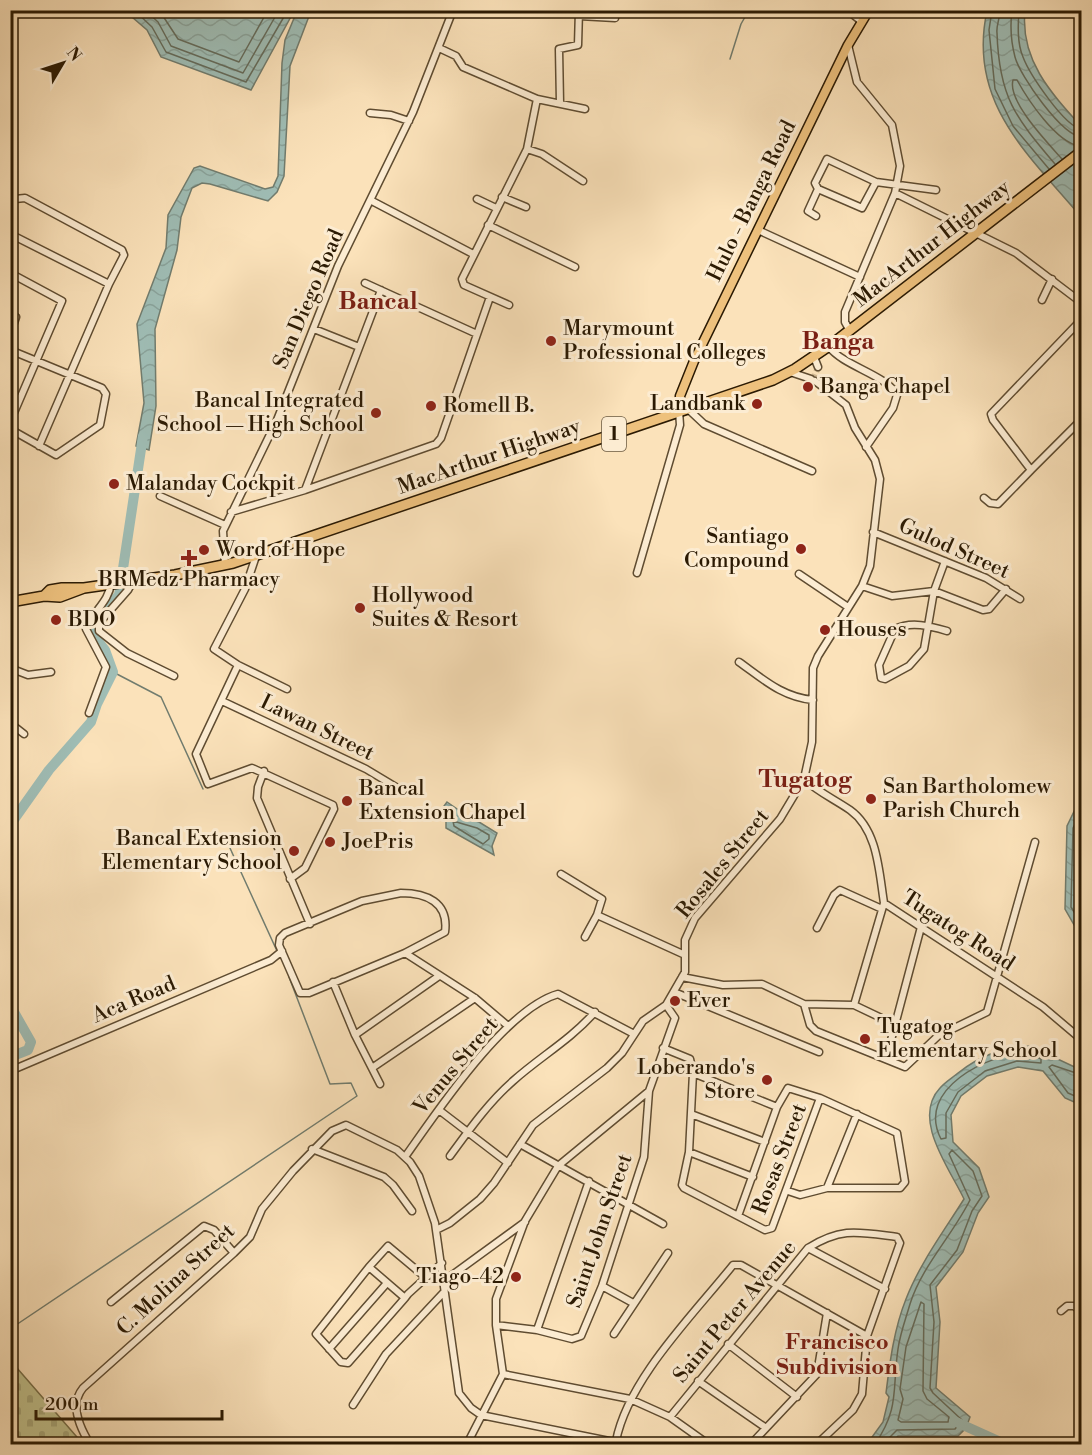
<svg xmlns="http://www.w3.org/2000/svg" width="1092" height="1455" font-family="'Libre Bodoni',serif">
  <defs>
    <pattern id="cemetery-stones" width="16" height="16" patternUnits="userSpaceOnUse" patternTransform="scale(1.5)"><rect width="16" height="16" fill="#c1c28d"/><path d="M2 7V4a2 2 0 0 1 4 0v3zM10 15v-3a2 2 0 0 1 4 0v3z" fill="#a6a678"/></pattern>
    <pattern id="water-waves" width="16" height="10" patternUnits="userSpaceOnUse" patternTransform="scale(1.5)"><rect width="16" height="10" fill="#9fbdb5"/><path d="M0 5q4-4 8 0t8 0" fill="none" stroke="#89a29a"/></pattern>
  </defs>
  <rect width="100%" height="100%" fill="#fbe2ba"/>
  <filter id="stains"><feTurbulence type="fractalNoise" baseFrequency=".00333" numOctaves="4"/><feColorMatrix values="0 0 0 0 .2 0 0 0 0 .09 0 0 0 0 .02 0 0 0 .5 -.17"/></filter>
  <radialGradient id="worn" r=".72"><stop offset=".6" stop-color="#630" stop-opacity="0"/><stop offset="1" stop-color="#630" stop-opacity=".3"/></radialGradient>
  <path fill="url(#cemetery-stones)" stroke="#766e48" stroke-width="1.5" d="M10 1360 83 1444H11Z"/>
  <path fill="url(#water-waves)" stroke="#717c6e" stroke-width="1.5" d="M125 11H294L251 90 161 57 147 30Z
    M297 11H311L290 66 284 176 277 192 268 201 210 184 202 183 192 188 181 217 177 250 155 329 156 406 149 450 136 446 144 403 137 324 166 248 168 215 194 168 200 166 265 189 273 187 278 176 282 63 285 40Z
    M987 11H1025C1020 59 1050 92 1081 126V217C1028 154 967 102 987 11Z
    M1081 797V937L1065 909 1067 826Z
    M447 802 460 811 462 817 479 822 497 833 492 846 494 855 446 828V819L441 810Z
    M1030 1046 1081 1070V1105L1065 1098 1043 1071 1018 1067 987 1076 961 1096 951 1115 953 1142 979 1168 989 1197 978 1213 963 1252 936 1287 940 1322 936 1388 970 1417 966 1428 958 1436H898L891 1444H867L883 1422 889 1397 886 1393C890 1361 894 1329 906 1299 920 1263 944 1231 964 1199 950 1169 911 1119 940 1088 945 1082 952 1078 958 1073 981 1055 1001 1048 1030 1046Z"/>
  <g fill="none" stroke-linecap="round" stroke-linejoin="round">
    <path stroke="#656c5c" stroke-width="1.5" d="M134 10 152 27 166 52 246 82 285 15 291 12 300 16 304 10
      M145 10 158 22 171 46 243 73 279 10
      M159 10 178 39 239 62 268 10
      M992 10 989 30 995 89 1013 126 1049 169
      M1000 10C1000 18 996 26 997 33 999 97 1015 117 1055 164
      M1012 10C1010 26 1011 42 1015 57 1020 76 1062 136 1082 137
      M1019 10C1018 25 1017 43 1023 57 1029 73 1065 128 1082 129
      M1062 159C1048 143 1007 101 1013 80H1017C1028 100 1056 142 1079 146
      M1082 810 1073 828 1071 907 1082 925
      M453 821 477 828 489 835V839L483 844 454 826Z
      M1082 827 1079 905 1082 911
      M1028 1052 1041 1059V1063L1017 1061 985 1071 958 1092 946 1113V1138L941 1139C915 1089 988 1054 1028 1052Z
      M1082 1075 1052 1065 1049 1067 1068 1093 1082 1099
      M921 1302 924 1304 923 1391 927 1399 949 1417 948 1422H901L898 1420 903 1399 900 1389 906 1347Z
      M875 1444C900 1408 892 1389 898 1349 900 1334 906 1318 910 1304 922 1266 952 1236 970 1200L949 1154 952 1150 973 1171 982 1196 972 1211 957 1250 930 1285 934 1322 930 1388 933 1393 962 1420 955 1429 897 1430 888 1439 887 1444"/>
    <path stroke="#717c6e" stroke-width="1.5" d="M730 59 741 24 749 10
      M113 672 161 697 203 789
      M224 835 277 951
      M10 1329 357 1096 351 1083 330 1084 289 977"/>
    <path stroke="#9fbdb5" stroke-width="10" d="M10 825 49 770 91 722 97 704 113 672 105 650 91 632 101 614 119 595 143 436
      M10 1005 31 1042 28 1050 10 1057
      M954 1421 1005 1444"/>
    <path stroke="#d1ba95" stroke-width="6" stroke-dasharray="6 3" stroke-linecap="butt" d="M813 380 818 367"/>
    <defs>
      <path id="minor" d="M847 10 861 21
        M579 16 615 18
        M848 45 857 82 892 125 900 166 895 193 845 312V322L850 331
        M439 48 456 56 463 67 537 99 585 109
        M560 103 559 49 578 45 579 10
        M370 113 391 115 409 121
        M527 149 542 154 583 181
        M818 189 862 208 876 182
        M895 193 1016 253 1082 303
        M502 197 526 207
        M477 199 496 208
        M372 201 473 254
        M10 206 15 199 25 198 122 250 124 255 109 284 39 446
        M816 216 808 211 818 189 815 183 827 159 876 182 936 190
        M488 225 575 267
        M758 230 860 277
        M10 234 109 284
        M10 273 62 301 10 422
        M365 283 477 334
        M1042 300 1052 279
        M509 305 464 285 462 279 527 149 537 99
        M10 313 16 317 10 335
        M1082 319 991 414 993 420 1031 470 1082 419
        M314 329 359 347
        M829 347C845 367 885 374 897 395L893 408 866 447
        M10 350 102 388 106 394 100 425 56 455 10 429
        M814 357 818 367
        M790 372 811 379
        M688 409 704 424 812 471
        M305 490 381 290
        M160 496 225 525
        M984 498 990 503 998 504 1031 470
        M231 512 305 490 436 444 441 438 490 297
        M873 532 986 578 1020 599
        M256 556 245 589 214 649 238 665 287 689
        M945 561 934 591 924 649 909 666 885 679 881 678 879 665 895 629C911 621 930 626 947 631
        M225 565 223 531 277 420 338 266 413 112 453 10
        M637 573 680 425 679 411
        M799 574 848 607
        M133 581 128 590 99 623V631L127 653 174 676
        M862 586 892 596 934 591 983 610 989 609 1006 589
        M739 662C763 679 782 697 813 700
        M238 665 196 754 208 784 252 768 333 805 334 809 305 868 290 879
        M10 668 28 675 51 672
        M222 701 366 769 396 787
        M89 713 106 667 86 629C93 611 109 602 111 583
        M10 723 24 734
        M264 771 258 787 257 798 310 924
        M804 779C818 792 834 799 850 810 878 830 879 872 884 903L1043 1007 1082 1040
        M561 874 602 899 597 915 585 937
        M401 893C426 893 449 902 445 932L405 953 309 993H300L279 945 280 938 285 933 362 901Z
        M597 915 685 955
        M817 928 834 895 840 890 882 909
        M405 953 475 998 508 1026
        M682 977 723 985 762 984 804 1004 810 1025 816 1031 905 1067 938 1036 987 1012 1035 842
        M333 982 355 1035 380 1084
        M674 992 819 1052
        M804 1004 854 1005 896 1025
        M854 1005 884 903
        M355 1035 439 976
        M663 1048 690 1059 693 1073 689 1152 682 1185 684 1188 765 1230 772 1228 820 1098
        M886 1059 921 927
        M372 1068 475 998
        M10 1071 271 960 282 951
        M693 1073 777 1107
        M439 1110 508 1163
        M691 1114 765 1142
        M520 1144 663 1224
        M312 1149 384 1177 393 1185 412 1211
        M689 1152 753 1177
        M450 1156C469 1130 488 1103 513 1081 541 1056 569 1041 595 1012
        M405 1157C437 1112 505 1009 558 994L634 1034
        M827 1188 857 1114
        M738 1216 777 1107 788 1088 820 1098 897 1133 905 1182 900 1188H827L800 1195 788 1191
        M436 1230 450 1223 480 1199 494 1183 533 1125 607 1068 622 1053 643 1021 666 1005 685 972V940L695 918 780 819 804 779 812 742 813 668 818 656 862 586 870 566 880 479 875 460 855 428 846 405 815 381
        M808 1248 885 1289
        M369 1267 388 1246 425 1277
        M444 1281 525 1222
        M602 1286 633 1303
        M405 1298 369 1267 316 1334 341 1362 348 1363 405 1298 408 1294 442 1263
        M111 1302 204 1226 214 1230 234 1253
        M1061 1311 1067 1306H1074L1082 1312
        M496 1325 537 1330 572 1339 581 1336 602 1286 644 1157 649 1091
        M537 1330 589 1181
        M614 1334 668 1253
        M728 1344 797 1397
        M329 1349 387 1283
        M503 1374 496 1325V1299L525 1221 558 1166 649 1091 675 1018 666 1005
        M503 1374 630 1399 670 1417 708 1444
        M698 1381 766 1428
        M353 1405 386 1354 444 1292
        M670 1417 808 1248C842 1227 858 1232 897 1237L900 1243 867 1336 862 1394 853 1410 817 1444
        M616 1441C628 1379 694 1314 733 1265H741L867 1336
        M90 1444C80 1428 69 1405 83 1388L234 1253 250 1237 262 1209 293 1171 332 1131 346 1125 397 1150 410 1162 419 1176 435 1223 459 1393 471 1408 481 1415 624 1444
        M467 1444 503 1374
        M751 1444 817 1374 827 1313"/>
      <path id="major" d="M679 411 680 396 694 361 848 45 869 10"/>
      <path id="highway" d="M44 596 50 590 62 588H84L175 575 233 563 773 380 795 369 832 344 1082 151
        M10 602 44 596 60 597 84 588"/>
    </defs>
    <use href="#minor" stroke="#5f4c31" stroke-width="9"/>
    <use href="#major" stroke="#2b1a03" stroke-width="11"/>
    <use href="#highway" stroke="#2b1a03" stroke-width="12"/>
    <use href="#minor" stroke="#fcecd2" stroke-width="6"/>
    <use href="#major" stroke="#eec17d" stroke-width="8"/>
    <use href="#highway" stroke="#eec17d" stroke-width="9"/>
  </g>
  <g fill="#8f2418" stroke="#fcecd2" stroke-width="2">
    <circle cx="551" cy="341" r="6"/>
    <circle cx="808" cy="387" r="6"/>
    <circle cx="757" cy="404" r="6"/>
    <circle cx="431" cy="406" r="6"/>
    <circle cx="376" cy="413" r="6"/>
    <circle cx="114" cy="484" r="6"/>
    <circle cx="801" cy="549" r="6"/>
    <circle cx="204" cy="550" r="6"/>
    <path d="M186 549h6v6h6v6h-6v6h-6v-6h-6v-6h6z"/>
    <circle cx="360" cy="608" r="6"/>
    <circle cx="56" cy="620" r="6"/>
    <circle cx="825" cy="630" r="6"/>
    <circle cx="871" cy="799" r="6"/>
    <circle cx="347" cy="801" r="6"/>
    <circle cx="330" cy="842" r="6"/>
    <circle cx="294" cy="851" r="6"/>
    <circle cx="675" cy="1001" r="6"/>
    <circle cx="865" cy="1039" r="6"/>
    <circle cx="767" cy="1080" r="6"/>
    <circle cx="516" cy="1277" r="6"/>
  </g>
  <g text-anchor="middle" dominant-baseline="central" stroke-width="6" stroke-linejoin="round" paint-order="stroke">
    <rect fill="#fcecd2" stroke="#6a5941" stroke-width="1.5" x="602" y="417" width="24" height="34" rx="4.5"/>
    <g font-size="20" font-weight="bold" fill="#2b1a03">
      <text x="614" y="434">1</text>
    </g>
    <g font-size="21" fill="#2b1a03" stroke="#fcecd2">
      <text transform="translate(752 201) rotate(-64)">Hulo - Banga Road</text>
      <text transform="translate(932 244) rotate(-38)">MacArthur Highway</text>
      <text transform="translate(309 299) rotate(-67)">San Diego Road</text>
      <text transform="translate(489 457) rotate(-19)">MacArthur Highway</text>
      <text transform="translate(954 549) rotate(24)">Gulod Street</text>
      <text transform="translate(317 728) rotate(26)">Lawan Street</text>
      <text transform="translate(723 864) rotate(-51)">Rosales Street</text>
      <text transform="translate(958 931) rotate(33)">Tugatog Road</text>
      <text transform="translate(134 1000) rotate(-23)">Aca Road</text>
      <text transform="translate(456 1066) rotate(-50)">Venus Street</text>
      <text transform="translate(780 1159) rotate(-69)">Rosas Street</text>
      <text transform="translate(600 1231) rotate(-71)">Saint John Street</text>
      <text transform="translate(176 1280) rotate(-43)">C. Molina Street</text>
      <text transform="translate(735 1312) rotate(-50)">Saint Peter Avenue</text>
    </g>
    <g font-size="21" fill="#2b1a03" stroke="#fcecd2" text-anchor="start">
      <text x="563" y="329">Marymount<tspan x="563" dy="24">Professional Colleges</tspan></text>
      <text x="820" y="387">Banga Chapel</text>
      <text x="364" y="401" text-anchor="end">Bancal Integrated<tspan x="364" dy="24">School — High School</tspan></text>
      <text x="745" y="404" text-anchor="end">Landbank</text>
      <text x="443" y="406">Romell B.</text>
      <text x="126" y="484">Malanday Cockpit</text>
      <text x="789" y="537" text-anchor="end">Santiago<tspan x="789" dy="24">Compound</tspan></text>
      <text x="216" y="550">Word of Hope</text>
      <text x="189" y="580" text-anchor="middle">BRMedz Pharmacy</text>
      <text x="372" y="596">Hollywood<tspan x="372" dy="24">Suites &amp; Resort</tspan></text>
      <text x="68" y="620">BDO</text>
      <text x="837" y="630">Houses</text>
      <text x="883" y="787">San Bartholomew<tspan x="883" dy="24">Parish Church</tspan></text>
      <text x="359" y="789">Bancal<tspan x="359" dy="24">Extension Chapel</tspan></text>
      <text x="282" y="839" text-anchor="end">Bancal Extension<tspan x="282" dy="24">Elementary School</tspan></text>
      <text x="342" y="842">JoePris</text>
      <text x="687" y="1001">Ever</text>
      <text x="877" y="1027">Tugatog<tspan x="877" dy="24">Elementary School</tspan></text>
      <text x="755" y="1068" text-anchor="end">Loberando's<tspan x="755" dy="24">Store</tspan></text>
      <text x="504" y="1277" text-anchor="end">Tiago-42</text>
    </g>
    <g font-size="22" font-weight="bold" fill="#7a1f14" stroke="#fcecd2">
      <text x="837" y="1342">Francisco<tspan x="837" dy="25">Subdivision</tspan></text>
    </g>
    <g font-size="24" font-weight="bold" fill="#7a1f14" stroke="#fcecd2">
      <text x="378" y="302">Bancal</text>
      <text x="838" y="342">Banga</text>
      <text x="805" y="780">Tugatog</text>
    </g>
  </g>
  <rect width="1092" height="1455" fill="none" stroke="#fbe2ba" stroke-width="36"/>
  <rect x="12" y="12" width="1068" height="1431" fill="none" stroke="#2b1a03" stroke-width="3"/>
  <rect x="18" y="18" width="1056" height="1419" fill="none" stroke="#2b1a03" stroke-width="1.5"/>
  <g transform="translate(63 63) rotate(51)" stroke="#fcecd2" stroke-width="4.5" paint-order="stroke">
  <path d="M0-4.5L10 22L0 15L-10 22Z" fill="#2b1a03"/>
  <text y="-9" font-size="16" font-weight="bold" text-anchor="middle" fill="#2b1a03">N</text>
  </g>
  <path d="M36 1410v9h186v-9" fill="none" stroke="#2b1a03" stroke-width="3"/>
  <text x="45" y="1410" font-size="18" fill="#2b1a03" stroke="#fcecd2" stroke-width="4.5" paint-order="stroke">200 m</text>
  <rect width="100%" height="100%" filter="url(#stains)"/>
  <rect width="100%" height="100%" fill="url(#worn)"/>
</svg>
